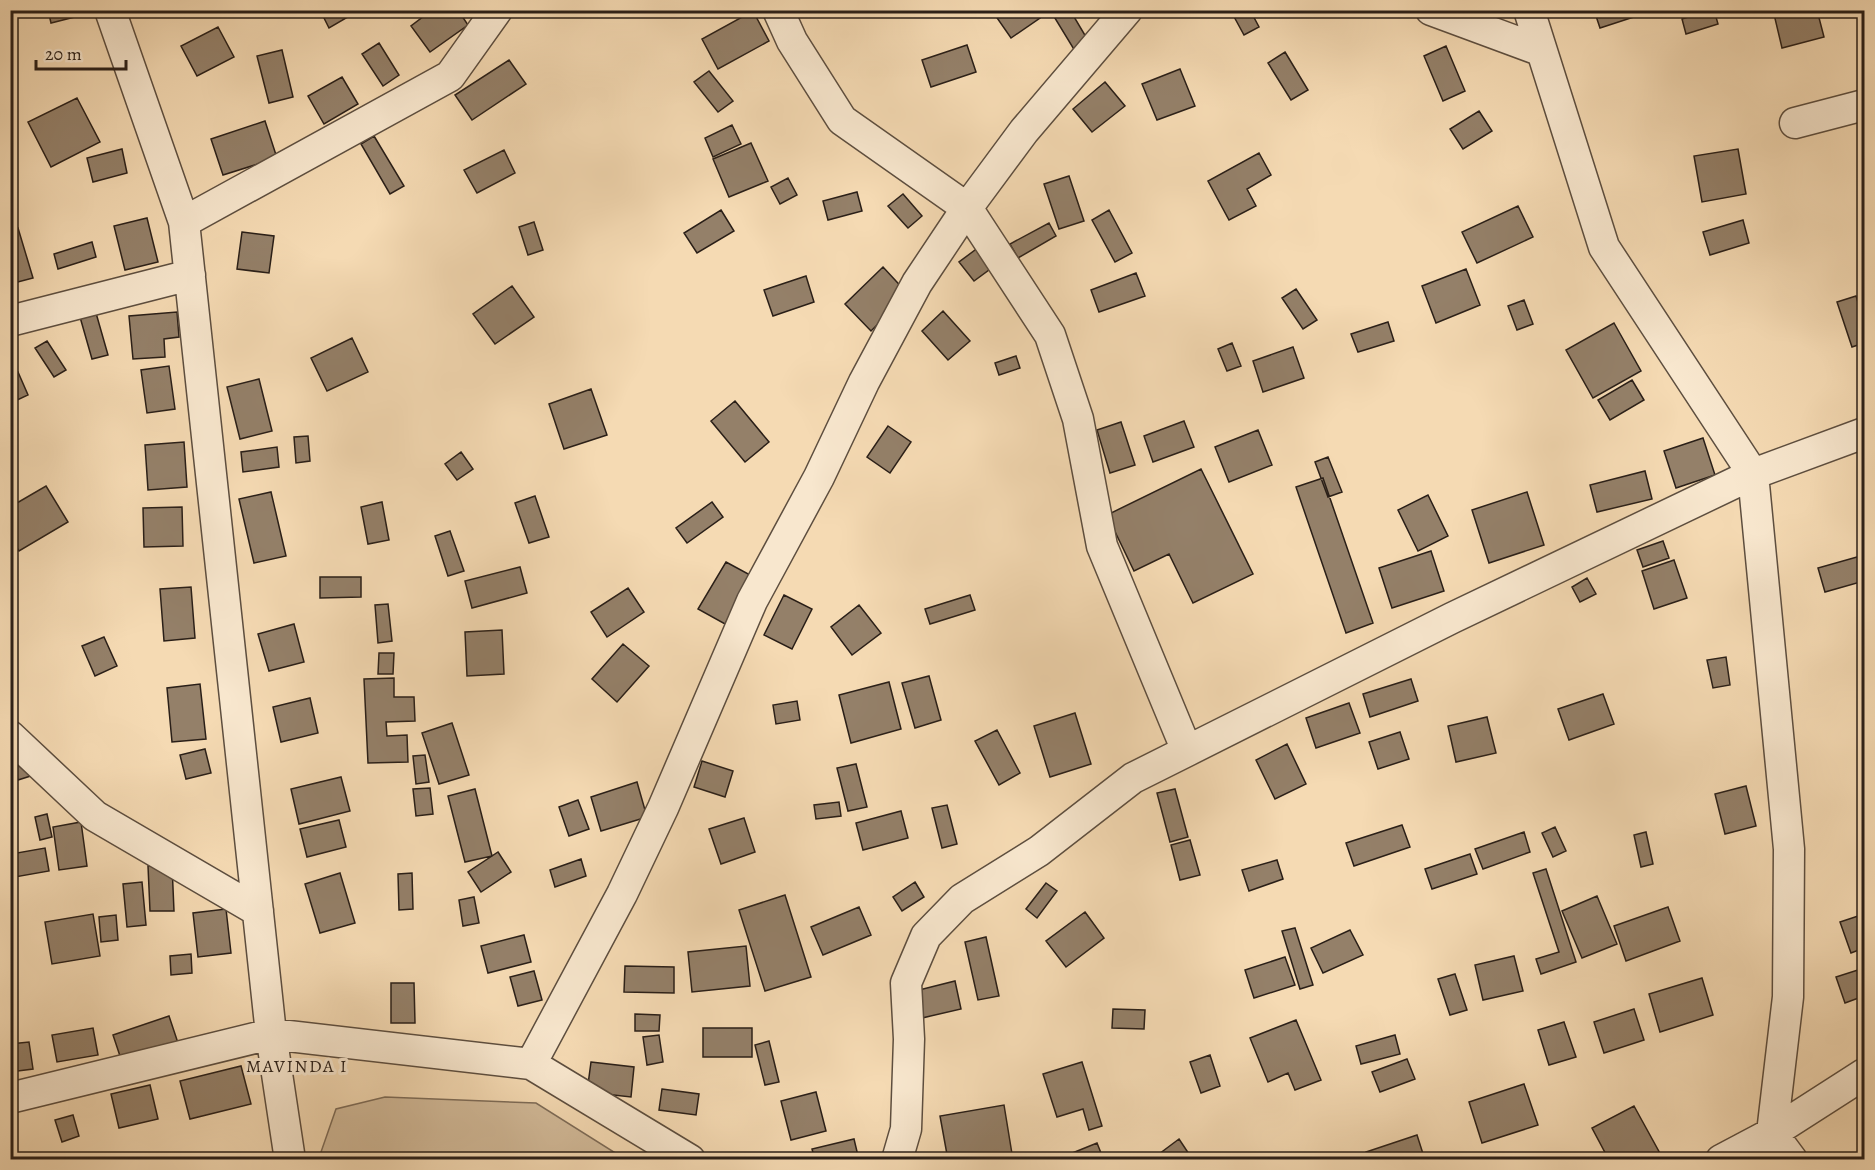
<svg xmlns="http://www.w3.org/2000/svg" width="1875" height="1170" font-family="Alegreya,serif">
  <rect width="100%" height="100%" fill="#f5dab3"/>
  <filter id="stains"><feTurbulence type="fractalNoise" baseFrequency=".00333" numOctaves="4"/><feColorMatrix values="0 0 0 0 .2 0 0 0 0 .09 0 0 0 0 .02 0 0 0 .5 -.17"/></filter>
  <radialGradient id="worn" r=".72"><stop offset=".6" stop-color="#630" stop-opacity="0"/><stop offset="1" stop-color="#630" stop-opacity=".3"/></radialGradient>
  <path fill="#d2ba99" stroke="#7e6c58" stroke-width="1.5" d="M385 1097 536 1103 625 1159H322L321 1152 336 1109Z"/>
  <path fill="#948069" stroke="#2a1f18" stroke-width="1.5" d="M48 10H78L79 16 51 23Z
    M324 10H351L353 14 329 28 321 12Z
    M432 10H458L468 25 430 52 411 26Z
    M1002 10H1034L1040 18 1011 38 995 15Z
    M1050 10H1070L1092 47 1078 56Z
    M1236 10H1250L1259 27 1244 35 1232 13Z
    M1594 10H1642L1643 14 1600 28Z
    M1710 10H1714L1718 24 1686 34 1682 19Z
    M1773 10H1817L1824 37 1782 48Z
    M753 11 769 41 718 69 702 39Z
    M218 27 234 57 197 76 181 46Z
    M379 43 399 75 383 86 362 54Z
    M967 45 976 72 931 87 922 60Z
    M1446 46 1465 91 1443 101 1424 56Z
    M282 50 293 97 269 103 257 56Z
    M1285 52 1308 90 1291 100 1268 63Z
    M509 60 526 84 472 120 455 95Z
    M1180 69 1195 106 1157 120 1142 84Z
    M709 71 733 101 718 112 694 82Z
    M342 77 358 104 324 124 308 96Z
    M1105 82 1125 106 1092 132 1073 109Z
    M77 98 100 142 51 167 28 122Z
    M1479 111 1492 131 1463 149 1450 129Z
    M265 121 277 158 223 175 211 139Z
    M732 125 741 144 713 157 705 138Z
    M374 136 404 186 390 194 361 144Z
    M751 143 768 181 729 197 713 159Z
    M122 149 127 173 93 182 87 158Z
    M1738 149 1746 194 1702 202 1694 156Z
    M504 150 515 173 477 193 464 170Z
    M1259 153 1271 175 1247 189 1256 206 1229 220 1208 181Z
    M1069 176 1084 221 1059 229 1044 184Z
    M788 178 797 195 780 204 771 187Z
    M857 192 862 211 828 220 823 201Z
    M903 194 922 216 908 228 888 206Z
    M1518 206 1533 237 1477 263 1462 232Z
    M721 210 734 231 697 253 684 233Z
    M1109 210 1132 253 1115 262 1092 220Z
    M147 218 158 262 125 270 114 226Z
    M1743 220 1749 243 1710 255 1703 232Z
    M534 222 543 250 528 255 519 227Z
    M1049 223 1056 236 1018 258 1010 244Z
    M18 228 33 278 10 284V231Z
    M242 232 274 236 269 273 237 269Z
    M92 242 96 257 58 269 54 254Z
    M983 244 997 264 974 281 959 262Z
    M883 267 908 294 871 331 845 304Z
    M1466 269 1480 305 1436 323 1422 286Z
    M1136 273 1145 296 1099 312 1091 290Z
    M806 276 814 302 773 316 764 290Z
    M512 286 534 317 495 344 473 314Z
    M1296 289 1317 320 1303 329 1282 298Z
    M1856 296 1864 322V343L1852 347 1837 302Z
    M1524 300 1533 324 1517 330 1508 306Z
    M943 311 970 341 948 360 922 331Z
    M177 312 179 337 164 339 165 357 133 359 129 316Z
    M96 313 108 355 92 359 80 317Z
    M1388 322 1394 341 1358 352 1351 334Z
    M1614 323 1641 371 1593 398 1566 350Z
    M352 338 368 372 327 391 311 358Z
    M47 341 66 370 54 377 35 348Z
    M1232 343 1241 366 1227 371 1218 349Z
    M1293 347 1304 378 1263 392 1253 361Z
    M1016 356 1020 368 999 375 995 363Z
    M169 366 175 409 147 413 141 370Z
    M18 372 28 395 13 402 10 396V375Z
    M259 379 272 431 240 439 227 387Z
    M1632 380 1644 400 1610 420 1598 400Z
    M591 389 607 435 564 449 549 404Z
    M735 401 769 442 745 462 711 421Z
    M1184 421 1194 447 1153 462 1144 436Z
    M1121 422 1135 465 1110 473 1097 430Z
    M888 426 911 442 890 473 867 457Z
    M1258 430 1272 465 1229 482 1215 447Z
    M308 436 310 461 296 463 294 437Z
    M1703 438 1715 475 1676 488 1664 451Z
    M184 442 187 487 148 490 145 445Z
    M277 447 279 467 243 472 241 452Z
    M461 452 473 469 457 480 445 464Z
    M1328 457 1342 492 1328 497 1315 462Z
    M1201 469 1253 574 1193 603 1169 554 1134 571 1107 515Z
    M1645 471 1652 499 1597 512 1590 485Z
    M1323 478 1373 623 1346 633 1296 487Z
    M46 486 68 522 19 551 10 537V507Z
    M271 492 286 556 254 563 239 499Z
    M1527 492 1544 545 1489 563 1472 510Z
    M1428 495 1448 536 1418 551 1398 510Z
    M535 496 549 537 529 543 515 503Z
    M382 502 389 540 368 544 361 507Z
    M712 502 723 517 687 543 676 528Z
    M182 507 183 546 144 547 143 508Z
    M450 531 464 571 448 576 435 536Z
    M1663 541 1669 558 1643 567 1637 550Z
    M1431 551 1444 591 1392 608 1379 568Z
    M1864 555V581L1825 592 1818 568Z
    M1674 560 1687 598 1654 609 1642 571Z
    M726 562 752 576 725 624 698 609Z
    M520 567 527 593 472 608 465 581Z
    M320 577H361V597L320 598Z
    M1587 578 1596 594 1580 602 1572 587Z
    M191 587 195 638 164 641 160 589Z
    M628 588 644 612 607 637 591 612Z
    M784 595 812 609 792 649 764 635Z
    M970 595 975 610 930 624 925 609Z
    M388 604 392 641 378 643 375 605Z
    M859 605 881 633 852 655 831 627Z
    M294 624 304 662 269 671 258 634Z
    M502 630 504 674 467 676 465 632Z
    M104 637 117 666 95 676 82 646Z
    M623 644 649 666 617 702 592 679Z
    M379 653H394L393 674H378Z
    M1726 657 1730 685 1713 688 1707 660Z
    M929 676 941 720 915 728 902 683Z
    M394 678V697H414L415 721 386 722 387 736 407 735 408 762 368 763 364 679Z
    M1411 679 1418 701 1370 717 1363 694Z
    M889 682 901 729 851 743 839 695Z
    M200 684 206 739 172 742 167 688Z
    M1603 694 1614 724 1569 740 1558 709Z
    M310 698 318 733 281 742 273 707Z
    M797 701 800 720 776 724 773 705Z
    M1349 703 1360 733 1316 748 1306 718Z
    M1075 713 1091 764 1050 777 1034 726Z
    M1487 717 1496 753 1456 762 1448 726Z
    M452 723 469 775 439 784 422 733Z
    M997 730 1020 773 999 785 975 741Z
    M1400 732 1409 759 1378 769 1369 742Z
    M1287 744 1306 784 1275 799 1256 760Z
    M205 749 211 773 186 779 180 755Z
    M425 755 429 782 416 784 413 756Z
    M10 757 37 774 18 780Z
    M702 761 733 771 725 797 694 787Z
    M856 764 867 807 848 811 837 768Z
    M341 777 350 811 299 824 291 789Z
    M637 782 647 817 601 831 591 797Z
    M1746 786 1756 826 1725 834 1715 794Z
    M430 788 433 814 416 816 413 789Z
    M475 789 492 856 465 862 448 796Z
    M1175 789 1188 837 1170 842 1157 793Z
    M578 800 589 829 569 836 559 807Z
    M839 802 841 816 816 819 814 805Z
    M947 805 957 844 942 848 932 808Z
    M901 811 908 838 863 850 856 823Z
    M47 814 52 837 40 840 35 817Z
    M744 818 755 852 721 864 709 829Z
    M339 820 346 847 307 857 300 829Z
    M81 822 87 866 59 870 53 827Z
    M1402 825 1410 847 1354 866 1346 843Z
    M1555 827 1566 851 1553 857 1542 833Z
    M1524 832 1530 852 1483 869 1475 849Z
    M1646 832 1653 864 1641 867 1634 835Z
    M1190 840 1200 875 1180 880 1171 845Z
    M45 848 49 871 15 877 11 854Z
    M498 852 511 872 481 892 468 872Z
    M1470 854 1477 874 1432 889 1425 869Z
    M581 859 586 876 555 887 550 870Z
    M1277 860 1283 879 1249 891 1242 870Z
    M172 865 174 911H150L148 866Z
    M1546 869 1576 962 1541 974 1536 959 1559 952 1533 873Z
    M340 873 355 923 320 933 305 884Z
    M412 873 413 909 399 910 398 874Z
    M142 882 146 925 127 927 123 884Z
    M915 882 924 897 902 911 893 897Z
    M1046 883 1057 891 1037 918 1026 909Z
    M785 895 811 977 765 991 739 910Z
    M1597 896 1617 944 1582 958 1562 911Z
    M474 897 479 923 463 926 459 900Z
    M859 907 871 935 823 955 811 927Z
    M1668 907 1680 941 1626 961 1614 926Z
    M226 909 231 953 198 957 193 913Z
    M1085 912 1104 938 1066 967 1046 941Z
    M93 914 100 956 52 964 45 922Z
    M1864 914V948L1851 953 1840 922Z
    M116 915 118 940 101 942 99 917Z
    M1295 928 1313 985 1300 989 1282 931Z
    M1350 930 1363 955 1323 973 1311 948Z
    M524 935 531 962 488 973 481 946Z
    M986 937 999 996 978 1000 965 942Z
    M746 946 750 986 692 992 688 952Z
    M191 954 192 973 171 975 170 956Z
    M1514 956 1523 991 1483 1000 1475 965Z
    M1285 957 1295 985 1254 998 1245 970Z
    M625 966 674 967V993L624 992Z
    M1864 968V996L1845 1003 1836 977Z
    M534 971 542 1000 518 1006 510 977Z
    M1455 974 1467 1010 1450 1015 1438 979Z
    M1702 978 1713 1015 1660 1032 1649 994Z
    M955 981 961 1009 922 1018 915 991Z
    M391 983H414L415 1023H391Z
    M1113 1009 1145 1010 1144 1029 1112 1028Z
    M1634 1009 1644 1040 1604 1053 1594 1022Z
    M635 1014 660 1015 659 1031H635Z
    M169 1016 178 1043 122 1062 113 1035Z
    M1296 1020 1321 1080 1295 1090 1288 1073 1268 1082 1250 1038Z
    M1564 1022 1576 1057 1549 1065 1538 1030Z
    M93 1028 98 1055 57 1062 52 1035Z
    M703 1028H752V1057H703Z
    M659 1035 663 1062 647 1065 643 1037Z
    M1395 1035 1400 1054 1361 1064 1356 1046Z
    M769 1041 779 1082 765 1085 755 1045Z
    M29 1042 33 1069 10 1072V1044Z
    M1210 1055 1220 1086 1201 1093 1190 1062Z
    M1407 1059 1415 1079 1380 1092 1372 1072Z
    M591 1062 634 1067 631 1097 587 1092Z
    M1082 1062 1102 1126 1089 1130 1083 1109 1057 1117 1043 1074Z
    M241 1066 251 1104 190 1119 180 1081Z
    M1524 1084 1538 1125 1482 1143 1469 1102Z
    M150 1085 158 1119 119 1128 111 1094Z
    M662 1089 699 1094 696 1115 659 1110Z
    M816 1092 826 1131 791 1140 781 1101Z
    M1004 1105 1013 1160H948L940 1116Z
    M1634 1106 1662 1157 1657 1160H1609L1592 1128Z
    M73 1115 79 1136 62 1142 55 1120Z
    M1417 1135 1425 1160H1368L1366 1152Z
    M854 1139 859 1160H815L812 1149Z
    M1179 1139 1193 1160H1151Z
    M1097 1143 1103 1158 1067 1160 1065 1156Z"/>
  <g fill="none" stroke-linecap="round" stroke-linejoin="round">
    <defs>
      <path id="minor" d="M110 10 184 222 271 1034 290 1160
        M778 10 792 41 842 120 967 208 1050 335 1078 419 1102 546 1187 751 1133 778 1039 851 962 899 926 936 906 983 909 1039 906 1129 897 1160
        M1431 10 1542 51
        M1529 10 1604 247 1753 474 1789 849 1788 997 1772 1133 1792 1160
        M1795 123 1864 105
        M184 222 450 76 497 10
        M10 321 190 275
        M10 736 95 816 258 911
        M1187 751 1452 618 1753 474 1864 433
        M531 1064 622 894 663 808 752 601 819 477 864 382 917 283 967 208 1024 131 1127 10
        M10 1098 271 1034 531 1064 690 1160
        M1721 1160 1772 1133 1864 1074"/>
    </defs>
    <use href="#minor" stroke="#5d4e3f" stroke-width="33"/>
    <use href="#minor" stroke="#f8e7ce" stroke-width="30"/>
  </g>
  <g text-anchor="middle" dominant-baseline="central" stroke-width="6" stroke-linejoin="round" paint-order="stroke">
    <g font-size="18" letter-spacing="1.5" fill="#2a1f18" stroke="#f8e7ce">
      <text x="297" y="1066">MAVINDA I</text>
    </g>
  </g>
  <rect width="1875" height="1170" fill="none" stroke="#f5dab3" stroke-width="36"/>
  <rect x="12" y="12" width="1851" height="1146" fill="none" stroke="#2a1f18" stroke-width="3"/>
  <rect x="18" y="18" width="1839" height="1134" fill="none" stroke="#2a1f18" stroke-width="1.5"/>
  <path d="M36 60v9h90v-9" fill="none" stroke="#2a1f18" stroke-width="3"/>
  <text x="45" y="60" font-size="18" fill="#2a1f18" stroke="#f8e7ce" stroke-width="4.5" paint-order="stroke">20 m</text>
  <rect width="100%" height="100%" filter="url(#stains)"/>
  <rect width="100%" height="100%" fill="url(#worn)"/>
</svg>
